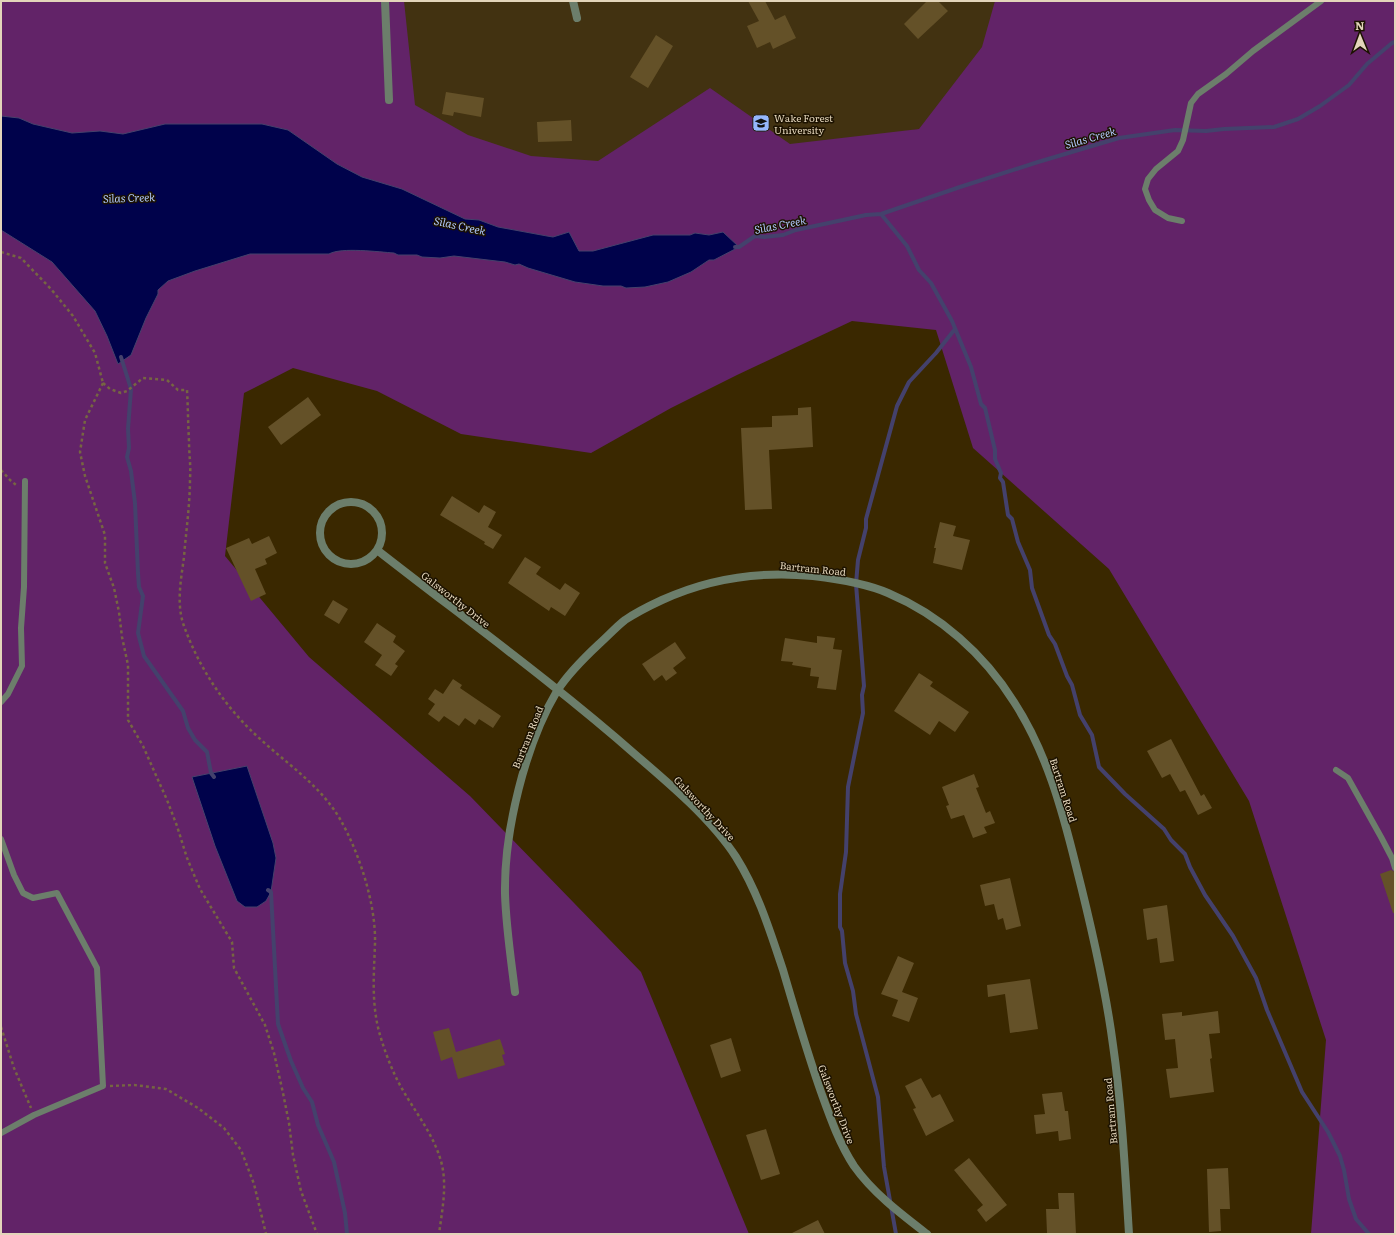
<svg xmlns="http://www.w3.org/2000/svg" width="1396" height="1235" font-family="Literata,serif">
  <rect width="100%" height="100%" fill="#3a2800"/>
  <path fill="#423211" d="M226 1H1307L1190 84 491 200Z"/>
  <path fill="#622368" d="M1 1H404L415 105 468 135 531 156 598 161 710 88 790 144 919 129 982 47 995 1H1395V1234H1311L1326 1040 1249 801 1109 569 973 448 936 330 852 321 737 375 671 408 591 453 461 434 377 391 293 368 244 393 225 556 309 657 470 796 641 972 749 1234H1Z"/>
  <path fill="#00024b" stroke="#44416c" d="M1 116 19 118 33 124 72 133 100 131 123 134 165 124H262L288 130 337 164 362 177 402 189 465 219 479 220 498 227 547 236 553 237 569 232 579 251H593L653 235H690L695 233 709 235 723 232 739 247 714 260H709L691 272 668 282 645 287 626 288 621 286H603L575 282 528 268 519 264 515 265 505 262 454 256 440 258 422 257 417 255H398L394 253C379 252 341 247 329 254H250L195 271 168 281 158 290V294L146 318 131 355 118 364 107 336 95 311 52 262 1 230Z
    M247 766 273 843 276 858 271 892 266 901 257 907H245L237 901 215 846 192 777Z"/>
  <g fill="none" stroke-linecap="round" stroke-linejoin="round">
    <path stroke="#44416c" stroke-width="4" d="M881 214 907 246 919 270 931 283 952 321 971 367 981 404 985 408 995 450V459L1001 473 1000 478 1003 482 1008 515 1012 519 1018 542 1030 570 1032 588 1049 635 1055 644 1067 676 1072 685 1080 715 1092 735 1099 767 1125 794 1164 829 1171 840 1185 854 1190 867 1205 895 1233 936 1256 978 1267 1010 1302 1092 1328 1132 1340 1156 1344 1170 1349 1199 1356 1219 1369 1234
      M735 247H739L755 236 764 237 783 235 796 230 866 215 881 214 960 187 1038 162 1119 138 1175 130 1206 131 1224 129 1274 127 1298 119 1320 106 1349 85 1367 64 1392 43 1395 42
      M121 357 131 389 128 429 129 448 127 457 131 471 135 503 138 573 139 587 143 596 138 633 144 656 183 711 188 728 195 740 207 752 211 773 214 777
      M268 890 271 892 278 1024 291 1061 303 1088 312 1102 318 1125 334 1162 345 1213 347 1234
      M896 1234 884 1167 878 1097 856 1014 853 991 845 963 842 931 840 927V894L846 852 848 787 863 713 862 695 864 686 856 584 858 560 866 528V519L897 406 909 382 936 353 955 329"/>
  </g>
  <path fill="#645128" d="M748 1H765L775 20 785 15 796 38 773 49 770 42 757 48 747 26 759 21Z
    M927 1H938L948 11 918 39 904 24Z
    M656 35 673 46 648 88 630 77Z
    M446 92 484 98 481 117 454 112 453 116 442 114Z
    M571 120 572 141 538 142 537 122Z
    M308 397 321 415 281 445 268 427Z
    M811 407 813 447 769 450 772 509 745 510 741 428 772 427V416L798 415V408Z
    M452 496 479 513 484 505 496 512 488 527 502 535 493 549 484 544 485 542 440 515Z
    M940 522 956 526 953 536 970 540 962 570 933 563 936 548H934Z
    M269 536 277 553 265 559 267 564 255 569 266 594 251 601 226 548 249 538 252 544Z
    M525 557 541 567 536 574 560 590 565 583 580 593 565 616 551 607 549 611 508 583Z
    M333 600 348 609 339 624 324 615Z
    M377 623 396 636 393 642 405 651 395 664 398 666 391 676 375 665 382 655 364 642Z
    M817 636 835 638 833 649 842 650 836 690 817 688 819 677 810 676 811 668 792 665 793 662 781 661 785 638 817 643Z
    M675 642 686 658 673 668 677 673 666 681 662 675 654 681 642 664Z
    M919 673 933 682 930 686 969 712 955 732 939 721 930 735 894 711Z
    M453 679 462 685 460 688 501 716 493 728 479 719 475 725 465 718 459 726 444 716 439 722 428 714 435 704 428 699 435 689 443 694Z
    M1171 739 1201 796 1204 794 1212 808 1198 815 1185 790 1180 792 1170 774 1162 778 1147 751Z
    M974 774 979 787 976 788 986 813 990 811 995 823 984 827 987 833 973 838 964 815 951 819 946 806 949 805 942 787Z
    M1391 870 1395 872V913H1393L1380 874Z
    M1010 878 1021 926 1006 930 1003 918 998 920 994 904 985 906 980 885Z
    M1167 905 1174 961 1160 963 1157 938 1147 940 1143 909Z
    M898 956 914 963 902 992 918 998 909 1022 892 1016 898 1000 881 994Z
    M1030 979 1038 1029 1010 1033 1005 994 988 997 987 985Z
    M1218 1011 1220 1033 1209 1034 1212 1058 1210 1059 1214 1092 1170 1098 1166 1069 1178 1068 1175 1039 1165 1040 1162 1014 1182 1012V1016Z
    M449 1028 456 1052 500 1039 505 1054 502 1055 505 1065 458 1079 452 1057 441 1061 433 1032Z
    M731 1038 741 1071 721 1078 710 1045Z
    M921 1078 932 1098 940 1094 954 1121 926 1136 913 1109 916 1108 905 1086Z
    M1062 1092 1065 1111H1068L1071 1139 1059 1141 1058 1131 1036 1134 1034 1115 1045 1114 1042 1094Z
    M766 1129 780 1174 761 1180 746 1135Z
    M969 1158 1007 1205 986 1222 977 1210 983 1205 954 1170Z
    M1228 1168 1230 1209H1220L1221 1231 1209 1232 1207 1169Z
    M1058 1193H1074L1076 1234 1047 1233 1046 1209H1059Z
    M818 1220 825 1234H790Z"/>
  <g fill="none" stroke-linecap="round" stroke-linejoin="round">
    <path stroke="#766542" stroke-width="2.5" stroke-dasharray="3 3" stroke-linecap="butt" d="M1 252 21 258 51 289 73 316 95 353 103 383
      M103 383 110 389 121 393 127 391 143 378 167 380 178 390H187C188 407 188 424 189 441 189 454 191 466 190 478 190 505 186 531 184 557 181 580 176 604 184 626 199 668 225 707 258 737 287 764 320 785 340 819 359 852 376 904 375 943 374 974 371 1004 380 1035 385 1052 392 1071 401 1087 415 1112 435 1136 442 1165 447 1188 442 1211 439 1234
      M103 383 85 420 80 452 85 476 105 535V563L114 588 119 612 122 637 128 665V720L143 746 167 800 177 826 187 858 200 889 232 942 234 968 265 1025 274 1053 283 1093 289 1123 293 1155 301 1191 317 1234
      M1 470 10 480 16 485
      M1 1027 14 1068 31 1108
      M110 1086 134 1085 166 1089 198 1108 224 1128 241 1150 254 1184 266 1234"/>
    <path stroke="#6c7e6b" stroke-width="6" d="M1182 221 1168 218 1155 210 1149 200 1145 189 1148 179 1156 169 1178 151 1183 140 1191 103 1198 94 1226 74 1253 51 1321 1
      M1 702 8 694 22 666 21 628 24 587 25 481
      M1336 770 1348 778 1381 837 1392 858 1395 868
      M1 839 14 875 23 893 33 898 57 893 97 968 103 1086 34 1115 1 1133"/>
    <path stroke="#6c7e6b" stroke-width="8" d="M385 1 389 100
      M573 1 577 18
      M320 533a31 31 0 1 1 62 0a31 31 0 1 1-62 0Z
      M377 550C464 618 554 683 637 756 671 785 712 820 736 857 758 892 770 931 783 970 795 1011 807 1052 821 1092 830 1117 839 1143 854 1166 873 1193 901 1214 927 1234
      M515 992C511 959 506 927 505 894 504 831 525 745 557 691 568 674 584 658 599 644 608 636 616 627 625 620 637 612 649 606 662 600 710 578 761 571 813 576 838 579 865 583 888 593 940 615 984 654 1014 702 1046 751 1062 809 1076 866 1091 925 1105 984 1113 1045 1122 1107 1125 1171 1129 1234"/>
  </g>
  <defs>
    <symbol id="university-square" viewBox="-11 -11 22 22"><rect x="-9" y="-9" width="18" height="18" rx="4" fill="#95b7fd" stroke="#1c1200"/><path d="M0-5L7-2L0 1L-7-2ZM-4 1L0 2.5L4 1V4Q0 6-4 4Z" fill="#111"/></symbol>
  </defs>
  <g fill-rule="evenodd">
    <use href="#university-square" x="751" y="113" width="20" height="20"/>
  </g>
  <g text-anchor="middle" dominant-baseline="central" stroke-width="3" stroke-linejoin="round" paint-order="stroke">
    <g font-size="10" fill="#e3d5ba" stroke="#1c1200" text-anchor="start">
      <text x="774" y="117">Wake Forest<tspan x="774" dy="12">University</tspan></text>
    </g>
    <g font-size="10" fill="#e3d5ba" stroke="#1c1200">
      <text transform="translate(813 568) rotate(6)">Bartram Road</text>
      <text transform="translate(456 599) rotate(38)">Galsworthy Drive</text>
      <text transform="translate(527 737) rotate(-68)">Bartram Road</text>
      <text transform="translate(1064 790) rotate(72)">Bartram Road</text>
      <text transform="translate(705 808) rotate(47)">Galsworthy Drive</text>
      <text transform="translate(837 1104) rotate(69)">Galsworthy Drive</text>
      <text transform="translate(1110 1111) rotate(-95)">Bartram Road</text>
    </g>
    <g font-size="11" font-style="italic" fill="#aec6f8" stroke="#1c1200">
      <text transform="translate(1090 137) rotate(-16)">Silas Creek</text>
      <text transform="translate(129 197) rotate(-2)">Silas Creek</text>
      <text transform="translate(780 224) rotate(-11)">Silas Creek</text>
      <text transform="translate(460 225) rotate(12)">Silas Creek</text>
    </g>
  </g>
  <rect width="1396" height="1235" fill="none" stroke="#e3d5ba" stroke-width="4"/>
  <g transform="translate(1360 36) rotate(359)" stroke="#1c1200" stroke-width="3" paint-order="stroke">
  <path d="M0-3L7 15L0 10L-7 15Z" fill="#e3d5ba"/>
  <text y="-6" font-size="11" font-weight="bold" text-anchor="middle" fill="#e3d5ba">N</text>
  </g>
</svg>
